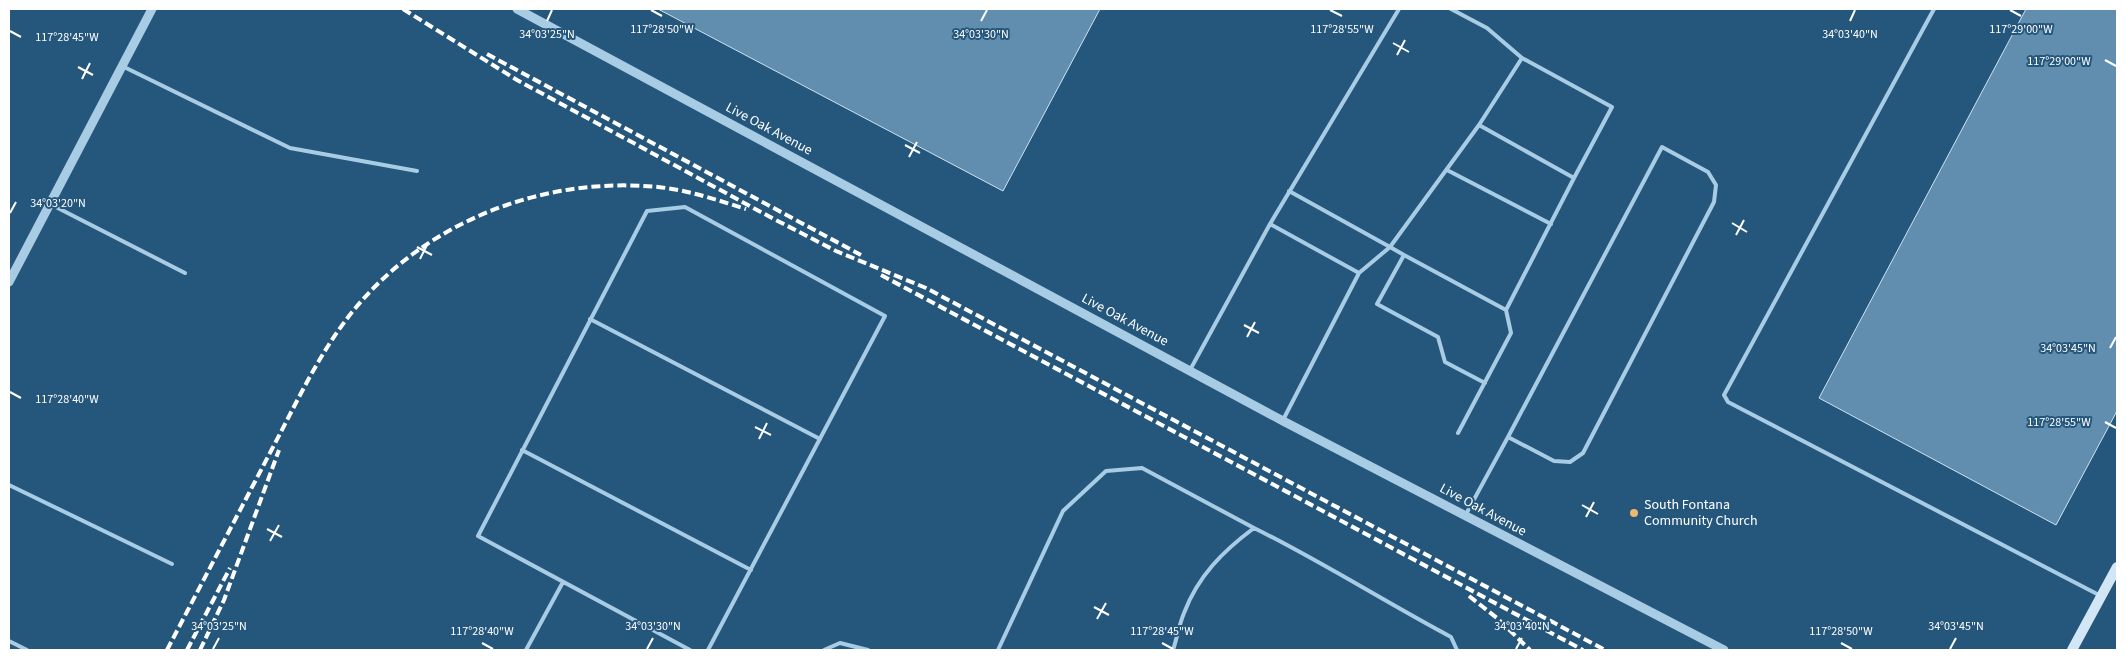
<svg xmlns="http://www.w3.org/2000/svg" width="2126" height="659" font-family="'Source Sans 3',sans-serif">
  <rect width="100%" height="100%" fill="#25567c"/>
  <path fill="#618eaf" stroke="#cce3f4" d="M658 9H1100L1003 191Z
    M2026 9H2117V411L2056 525 1819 398Z"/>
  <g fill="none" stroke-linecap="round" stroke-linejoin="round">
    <path stroke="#a9cce5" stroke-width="4" d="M1451 9 1487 28 1522 58
      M1934 9 1724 395 1728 402 2099 595
      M122 66 290 148 417 171
      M1479 125 1522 58 1612 107 1574 178
      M1447 170 1551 224
      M1289 191 1390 247 1404 255 1506 310 1574 178 1479 125 1390 247 1359 273
      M50 204 185 273
      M1270 224 1399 9
      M1404 255 1377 304 1438 337 1445 362 1485 383
      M590 319 820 439
      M1190 370 1270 224 1359 273 1283 420
      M1458 433 1511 333 1506 310
      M522 450 751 570
      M9 485 172 564
      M1465 516 1508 437 1554 461 1570 462 1583 453 1714 202 1716 185 1708 172 1662 147 1508 437
      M9 641 27 650
      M526 650 563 582
      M690 650 478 536 647 211 685 207 885 316 708 650
      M824 650 840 643 868 650
      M998 650 1063 511 1106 471 1142 468 1254 528
      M1173 650C1177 638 1179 625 1184 613 1198 576 1223 551 1254 528 1321 561 1385 602 1451 637L1457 650"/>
    <path stroke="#a9cce5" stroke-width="9" d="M517 9 1283 421 1724 650
      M9 282 152 9"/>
    <path stroke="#d3e6f5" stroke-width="10" d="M2072 650 2117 567"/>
    <path stroke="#fff" stroke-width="4" stroke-dasharray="9 4" stroke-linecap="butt" d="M403 9 517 80 772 218 836 251 926 288 1605 650
      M487 54 861 255
      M881 275 1583 650
      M1469 596 1497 618 1530 650
      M167 650C202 583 237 516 272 449 297 402 319 353 353 311 426 221 544 176 658 187 688 190 717 200 746 209
      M187 650 230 568
      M200 650 224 600 279 450"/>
  </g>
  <path fill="none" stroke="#fff" stroke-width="2" d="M651 10 662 16M1330 10 1342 16M2010 10 2021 16M547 21 552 10M981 21 987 10M1850 21 1855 10M10 31 21 37M1393 43 1409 52M1397 55 1405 40M2105 60 2116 66M78 67 93 75M82 79 90 63M905 145 920 153M909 157 917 142M10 213 16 202M1732 223 1747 232M1736 235 1744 220M417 247 432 255M420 259 428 243M1244 325 1259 333M1247 337 1255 322M2110 348 2116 337M10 392 21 398M2105 422 2116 428M755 427 771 435M759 439 767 423M1582 505 1598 514M1586 517 1594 502M267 529 282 537M270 541 279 525M1094 607 1109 615M1097 619 1106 603M482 643 493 649M1162 643 1173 649M1841 643 1852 649M213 649 219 638M647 649 653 638M1516 649 1522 638M1950 649 1956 638"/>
  <circle fill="#eeb96e" stroke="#25567c" stroke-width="2" cx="1634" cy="513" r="5"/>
  <g text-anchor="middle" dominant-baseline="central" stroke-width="4" stroke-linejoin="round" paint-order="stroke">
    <g font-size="14" fill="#fff" stroke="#25567c">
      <text transform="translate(769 129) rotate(28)">Live Oak Avenue</text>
      <text transform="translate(1125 320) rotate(28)">Live Oak Avenue</text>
      <text transform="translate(1483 510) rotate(28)">Live Oak Avenue</text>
    </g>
    <g font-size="14" fill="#fff" stroke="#25567c" text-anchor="start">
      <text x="1644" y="505">South Fontana<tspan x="1644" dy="16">Community Church</tspan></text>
    </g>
  </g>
  <g font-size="12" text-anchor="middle" fill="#fff" stroke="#25567c" stroke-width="4" stroke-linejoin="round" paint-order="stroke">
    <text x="662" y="33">117°28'50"W</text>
    <text x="1342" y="33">117°28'55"W</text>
    <text x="2021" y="33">117°29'00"W</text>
    <text x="547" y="38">34°03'25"N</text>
    <text x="981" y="38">34°03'30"N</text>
    <text x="1850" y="38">34°03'40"N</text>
    <text x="67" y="41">117°28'45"W</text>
    <text x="2059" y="65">117°29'00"W</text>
    <text x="58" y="207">34°03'20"N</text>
    <text x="2068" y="352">34°03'45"N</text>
    <text x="67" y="403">117°28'40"W</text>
    <text x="2059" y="426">117°28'55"W</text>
    <text x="219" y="630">34°03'25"N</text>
    <text x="653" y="630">34°03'30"N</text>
    <text x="1522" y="630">34°03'40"N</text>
    <text x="1956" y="630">34°03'45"N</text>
    <text x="482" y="635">117°28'40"W</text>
    <text x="1162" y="635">117°28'45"W</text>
    <text x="1841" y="635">117°28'50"W</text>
  </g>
  <rect width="2126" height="659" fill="none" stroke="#ffffff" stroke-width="20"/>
</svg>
